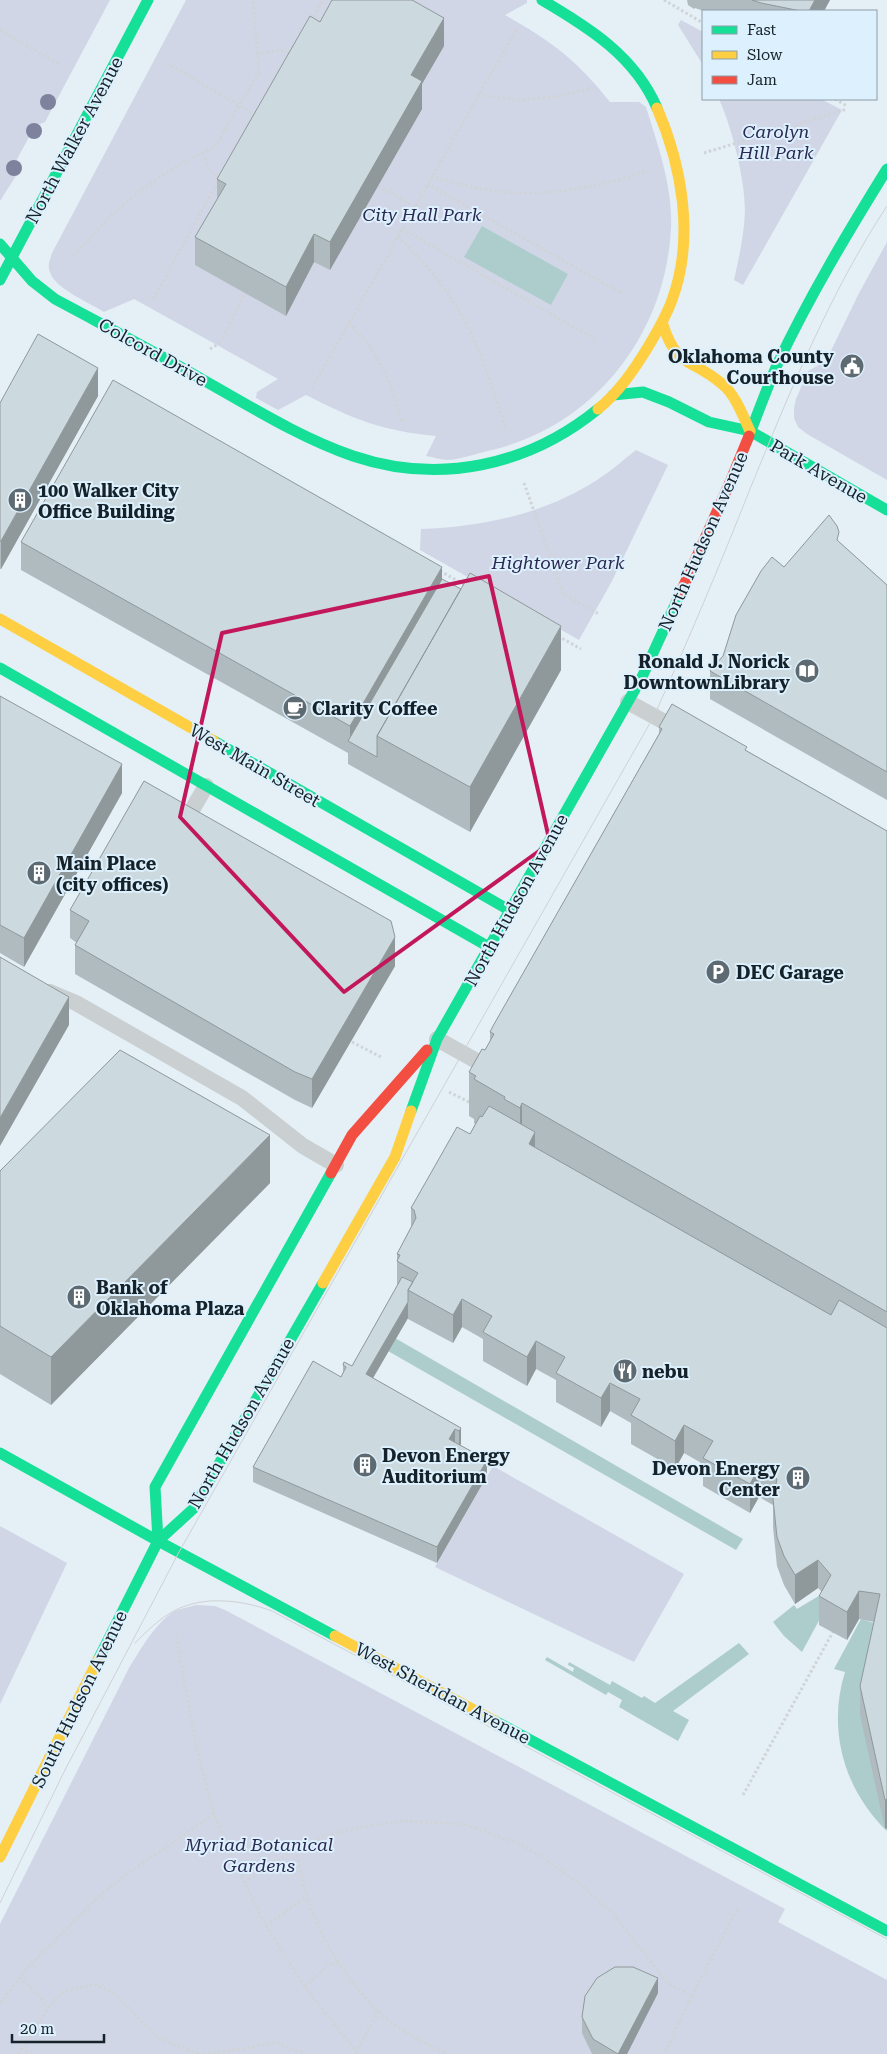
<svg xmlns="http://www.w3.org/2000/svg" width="887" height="2054" font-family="'Roboto Serif',serif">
  <rect width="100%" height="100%" fill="#e4eff6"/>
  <path fill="#d1d6e7" d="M0 0H110L45 122 35 126 15 163 19 171 0 201Z
    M186 0H527V3L505 15C551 41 576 59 610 102H639L646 107C658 146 673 187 671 228 666 333 596 425 492 450 478 453 462 459 448 460 441 460 433 457 426 456L436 436C382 431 353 419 306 395L278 410 256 398 257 392 278 379 134 299 104 312C90 303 54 288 50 272 47 265 50 260 52 253Z
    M681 20 703 32V65L678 25Z
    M719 99H821L842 110 743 285 734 280C739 258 744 235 745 211 745 179 732 128 719 99Z
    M887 242V480L807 434 798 427 794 418V408L796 399 808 371 826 361 858 295Z
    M636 450 668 465 612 581 579 640 420 550 421 529C483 527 544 514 597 480 611 471 623 460 636 450Z
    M493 1466 684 1574 634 1662 435 1567Z
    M0 1526 67 1563 0 1704Z
    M196 1605 215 1606 225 1610 785 1909 778 1922 887 1980V2054H0V1924L129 1668C141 1649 156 1621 177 1610 183 1608 190 1607 196 1605Z"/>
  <path fill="#adcdcd" d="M482 226 568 274 551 305 464 257Z
    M395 1338 743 1539 736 1550 388 1351Z
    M822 1594 829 1602 802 1652 784 1636 773 1622 794 1605 797 1609Z
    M861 1619 877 1624 887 1831C844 1790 827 1729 845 1672L834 1669Z
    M739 1643 749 1654 673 1711 689 1720 678 1741 619 1707 622 1700 608 1692 606 1695 545 1660 547 1657 573 1672 574 1668 568 1665 569 1662 610 1685 612 1681 642 1698 644 1696 655 1703Z"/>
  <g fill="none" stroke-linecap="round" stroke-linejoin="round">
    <path stroke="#d0d4d6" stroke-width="3" stroke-dasharray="2.5 2.5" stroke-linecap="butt" d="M664 0 703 23
      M311 21 323 0
      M0 30 60 65
      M257 54 281 50 293 55
      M167 63 257 116
      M478 95 517 100 555 97 592 88
      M835 99 847 106
      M202 153 210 171 220 179
      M704 153 847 109
      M431 177C450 181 469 187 488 190 541 199 598 187 648 171
      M427 184 623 294
      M378 186 415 207
      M402 229 597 340
      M398 236C417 256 441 280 455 304 479 343 492 386 506 429
      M74 256 112 214 141 190 177 166 215 147 259 72 253 0
      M153 299 218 182
      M349 323 369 345 388 379 402 421
      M223 338 245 293
      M210 349 220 343
      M312 388 517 28
      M524 483 564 595 599 614
      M440 571 467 586
      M558 636 581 649
      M352 1042 381 1057
      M449 1092 473 1104
      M176 1636 197 1750 214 1814 224 1841 266 1926 305 1987 358 2054
      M743 1795 834 1630
      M296 1850C300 1868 303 1887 310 1905 323 1943 348 1981 377 2010 394 2028 425 2044 448 2054
      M244 1882 288 1854 324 1836 362 1827 404 1821 464 1824 522 1845 557 1867 586 1889 611 1912 668 1983 692 1996 664 2054
      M266 1926 294 1905 307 1897
      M20 1977 49 2007
      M305 1987 327 1966 338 1961
      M692 1996 737 1909
      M0 2003 28 1967 97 1898 128 1873 214 1814
      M21 2049 31 2054
      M356 2053 378 2011
      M18 2054 49 2007 62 1992 95 1984 114 1993 158 2038 199 2054
      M203 2054 243 2049 275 2042 305 2054"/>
    <path stroke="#cacfd1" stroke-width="16" d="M628 702 681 731
      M182 827 206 786
      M50 992 76 1003 242 1098 303 1146 336 1165
      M437 1039 493 1070"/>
    <path stroke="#16e098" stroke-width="11" d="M542 0C588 27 635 56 657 108
      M0 244 32 281 55 299C105 326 156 352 205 381 253 408 301 438 353 456 439 485 528 466 598 409
      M0 280 148 0
      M613 395 643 392 669 402 709 422 750 431 887 510
      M749 436C758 412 767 388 777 365 809 297 848 232 887 169
      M0 668 489 947
      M214 741 509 910
      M411 1111 437 1039 642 677 680 594
      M0 1453 158 1541 335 1636
      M158 1541 155 1487 331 1173
      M98 1660 158 1541 193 1509 323 1283
      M495 1721 887 1931"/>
    <path stroke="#ffcf43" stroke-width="11" d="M662 322C677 370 691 357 722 384 735 394 743 416 750 431
      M598 409C619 392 634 370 648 347 657 332 666 317 672 300 695 238 682 166 657 108
      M0 619 214 741
      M323 1283 395 1157 411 1111
      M335 1636 495 1721
      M0 1857 98 1660"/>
    <path stroke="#f24e42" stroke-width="11" d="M680 594 728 487 749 436
      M331 1173 352 1135 427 1050"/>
    <path stroke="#cfd2d4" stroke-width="1" d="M135 1643C147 1631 159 1619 174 1611 203 1595 242 1600 272 1611L887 1939
      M0 1903 65 1770 179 1552 654 716C688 641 720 565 750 489 790 392 829 294 887 206"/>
  </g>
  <g fill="#7e829c">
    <circle cx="48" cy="102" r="8"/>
    <circle cx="34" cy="131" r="8"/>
    <circle cx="14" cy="168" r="8"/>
  </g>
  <path fill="#afbbbf" d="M687 0H830L824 11H704L695 8 694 9 688 5Z
    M320 22 444 46 422 84V109L330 270 314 262 286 316 195 265V237L217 199V179Z
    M98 396 1 569H0V403Z
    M21 542 442 579 561 670 470 832 348 764V753L21 570Z
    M839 542 887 585V800L710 699V671L723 656 784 567Z
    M0 696 122 793 24 967 0 953Z
    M659 727 747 751 887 831V1828L885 1829 860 1715V1686L874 1622 859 1619 847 1640 819 1625V1596L822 1592 818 1588 795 1604 784 1585 777 1566 773 1527V1505L759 1497 750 1513 703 1486V1464L684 1453 675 1469 631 1444V1423L610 1411 601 1427 556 1402V1380L536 1369 527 1386 483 1361V1339L462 1327 453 1343 408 1319V1318L373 1378 461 1428V1444L460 1445 487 1476 437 1563 253 1482V1467L341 1377 343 1373V1365L352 1366 397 1286V1254L411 1227V1208L470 1134 475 1124 474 1123V1119L469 1116V1072L485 1050 490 1041V1032L659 734Z
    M70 910 395 966 312 1108 295 1100 75 974V945L77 943 70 938Z
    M0 1171 270 1183 51 1405 0 1374Z
    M658 1993 627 2054H592L582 2033V2017Z"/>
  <path fill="#8f989b" d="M815 0H830L824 11H809Z
    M444 18V46L422 84V109L330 270V242L411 75Z
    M314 234V262L286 316V287Z
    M98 368V396L1 569V541Z
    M442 567V596L350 743V726Z
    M561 626V670L470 832V787Z
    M122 764V793L24 967V938Z
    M395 937V966L312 1108V1079Z
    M69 997V1025L0 1146V1118Z
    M522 1103V1147L520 1152V1108Z
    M535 1132V1161L529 1144Z
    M270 1135V1183L51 1405V1357Z
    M462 1299V1327L453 1343V1315Z
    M408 1302V1318L366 1390V1374Z
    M536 1341V1369L527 1386V1357Z
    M610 1383V1411L601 1427V1398Z
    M684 1425V1453L675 1469V1441Z
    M461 1428V1444L459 1447V1431Z
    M455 1429V1445L449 1439Z
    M487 1460V1476L437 1563V1547Z
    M759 1468V1497L750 1513V1484Z
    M818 1560V1588L795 1604V1575Z
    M859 1591V1619L847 1640V1612Z
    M887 1799V1828L885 1829V1800Z
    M658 1978V1993L627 2054H618Z"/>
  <path fill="#ccd9de" stroke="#8f989b" d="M332 0H412L444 18 411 75 422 81 330 242 314 234 286 287 195 237 226 184 217 179 310 16 320 22Z
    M752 0H815L809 11H801L761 3Z
    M38 334 98 368 1 541H0V403Z
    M113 380 442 567 350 726 21 542Z
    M829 515 837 526 839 532 837 540 887 585V772L710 671 723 656 736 615 761 571 772 557 784 567Z
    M470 573 561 626 470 787 377 736Z
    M442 579 461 589 377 736V757L348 741Z
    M0 696 122 764 24 938 0 925Z
    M672 704 747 747 745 750 887 831V1312L522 1103 520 1108 504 1099 505 1097 474 1079 476 1076 469 1072 482 1049 485 1050 494 1034 490 1032 493 1026 662 729 659 727Z
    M144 781 391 921 395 937 312 1079 295 1072 75 945 89 921 70 910Z
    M0 957 69 997 0 1118Z
    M120 1050 270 1135 51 1357 0 1326V1171Z
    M489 1106 535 1132 529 1144 831 1315 839 1300 887 1328V1799L885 1800 860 1686 880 1594 859 1591 847 1612 819 1596 831 1575 818 1560 795 1575 784 1556 777 1537 773 1499 777 1479 759 1468 750 1484 703 1458 713 1441 684 1425 675 1441 631 1415 640 1399 610 1383 601 1398 556 1373 565 1357 536 1341 527 1357 483 1332 492 1316 462 1299 453 1315 408 1290 418 1273 397 1261 400 1255 397 1254 416 1218 414 1210 411 1208 457 1127 470 1134 480 1116 482 1117Z
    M402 1277 413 1282 408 1290V1302L366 1374 461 1428 459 1431 455 1429 449 1439 487 1460 437 1547 253 1467 313 1361 341 1377 346 1367 343 1365 344 1362 352 1366Z
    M615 1967H633L658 1978 618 2054 593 2039 582 2017 585 1996 597 1978Z"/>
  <path fill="none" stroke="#c2185b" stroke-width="4" stroke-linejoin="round" d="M489 576 550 843 344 992 180 817 222 633Z"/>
  <defs>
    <symbol id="civic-disc" viewBox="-11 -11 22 22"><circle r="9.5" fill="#5e6a71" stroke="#ddf0fd"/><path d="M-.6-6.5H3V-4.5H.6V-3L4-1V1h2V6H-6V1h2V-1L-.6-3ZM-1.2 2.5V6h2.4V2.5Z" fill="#fff"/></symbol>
    <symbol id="building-disc" viewBox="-11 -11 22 22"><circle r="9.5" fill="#5e6a71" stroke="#ddf0fd"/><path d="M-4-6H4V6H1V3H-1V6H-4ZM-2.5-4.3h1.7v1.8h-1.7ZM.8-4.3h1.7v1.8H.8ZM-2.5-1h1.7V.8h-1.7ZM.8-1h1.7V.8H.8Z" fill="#fff"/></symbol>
    <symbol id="library-disc" viewBox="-11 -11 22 22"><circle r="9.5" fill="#5e6a71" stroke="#ddf0fd"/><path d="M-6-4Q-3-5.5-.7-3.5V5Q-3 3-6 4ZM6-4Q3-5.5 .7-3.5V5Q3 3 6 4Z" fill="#fff"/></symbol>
    <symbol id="cafe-disc" viewBox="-11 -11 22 22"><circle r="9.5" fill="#5e6a71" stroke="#ddf0fd"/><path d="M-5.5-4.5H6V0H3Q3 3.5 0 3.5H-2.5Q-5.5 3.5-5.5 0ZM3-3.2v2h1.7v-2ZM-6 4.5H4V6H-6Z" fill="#fff"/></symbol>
    <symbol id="parking-disc" viewBox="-11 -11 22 22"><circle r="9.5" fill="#5e6a71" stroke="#ddf0fd"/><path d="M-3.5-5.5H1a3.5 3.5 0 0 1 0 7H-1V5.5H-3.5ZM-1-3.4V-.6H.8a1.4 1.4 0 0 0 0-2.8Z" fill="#fff"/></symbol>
    <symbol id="restaurant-disc" viewBox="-11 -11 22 22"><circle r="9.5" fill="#5e6a71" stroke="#ddf0fd"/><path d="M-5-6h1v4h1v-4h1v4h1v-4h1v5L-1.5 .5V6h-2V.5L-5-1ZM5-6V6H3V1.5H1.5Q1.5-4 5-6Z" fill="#fff"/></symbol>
  </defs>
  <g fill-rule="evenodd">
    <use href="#civic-disc" x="838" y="352" width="28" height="28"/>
    <use href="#building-disc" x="6" y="486" width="28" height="28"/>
    <use href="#library-disc" x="793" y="657" width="28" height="28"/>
    <use href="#cafe-disc" x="281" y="694" width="28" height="28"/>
    <use href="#building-disc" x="25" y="859" width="28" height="28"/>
    <use href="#parking-disc" x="704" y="958" width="28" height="28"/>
    <use href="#building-disc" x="65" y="1283" width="28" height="28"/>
    <use href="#restaurant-disc" x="611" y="1357" width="28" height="28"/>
    <use href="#building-disc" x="351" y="1451" width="28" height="28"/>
    <use href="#building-disc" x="784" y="1464" width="28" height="28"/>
  </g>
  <g text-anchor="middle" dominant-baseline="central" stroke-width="4" stroke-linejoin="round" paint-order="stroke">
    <g font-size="18" font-style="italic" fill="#2b2952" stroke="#ddf0fd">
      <text x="776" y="131">Carolyn<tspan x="776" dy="21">Hill Park</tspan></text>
      <text x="422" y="214">City Hall Park</text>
      <text x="558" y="562">Hightower Park</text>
      <text x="259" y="1844">Myriad Botanical<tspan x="259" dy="21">Gardens</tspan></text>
    </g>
    <g font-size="18" fill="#162229" stroke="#ddf0fd">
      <text transform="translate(74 140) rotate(-62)">North Walker Avenue</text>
      <text transform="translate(153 352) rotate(29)">Colcord Drive</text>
      <text transform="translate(819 471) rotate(30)">Park Avenue</text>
      <text transform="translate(703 541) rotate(-66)">North Hudson Avenue</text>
      <text transform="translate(255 765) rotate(30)">West Main Street</text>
      <text transform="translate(516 900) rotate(-61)">North Hudson Avenue</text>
      <text transform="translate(241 1423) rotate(-60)">North Hudson Avenue</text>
      <text transform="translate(443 1693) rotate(28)">West Sheridan Avenue</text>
      <text transform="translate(79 1699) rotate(-64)">South Hudson Avenue</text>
    </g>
    <g font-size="18" font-weight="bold" fill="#162229" stroke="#ddf0fd" text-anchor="start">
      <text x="834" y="356" text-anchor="end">Oklahoma County<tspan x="834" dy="21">Courthouse</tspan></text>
      <text x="38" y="490">100 Walker City<tspan x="38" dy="21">Office Building</tspan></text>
      <text x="790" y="661" text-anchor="end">Ronald J. Norick<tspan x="790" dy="21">DowntownLibrary</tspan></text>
      <text x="312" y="708">Clarity Coffee</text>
      <text x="56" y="863">Main Place<tspan x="56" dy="21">(city offices)</tspan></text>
      <text x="736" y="972">DEC Garage</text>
      <text x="96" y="1287">Bank of<tspan x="96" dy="21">Oklahoma Plaza</tspan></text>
      <text x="642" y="1371">nebu</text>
      <text x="382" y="1455">Devon Energy<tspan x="382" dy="21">Auditorium</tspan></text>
      <text x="780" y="1468" text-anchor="end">Devon Energy<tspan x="780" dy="21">Center</tspan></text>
    </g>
  </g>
  <rect x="702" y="10" width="175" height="90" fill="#ddf0fd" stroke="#8d9ea8"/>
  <rect x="712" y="26" width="25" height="8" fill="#16e098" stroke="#8d9ea8"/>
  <text x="747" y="35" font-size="15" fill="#162229">Fast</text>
  <rect x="712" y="51" width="25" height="8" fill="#ffcf43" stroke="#8d9ea8"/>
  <text x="747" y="60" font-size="15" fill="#162229">Slow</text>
  <rect x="712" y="76" width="25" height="8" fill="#f24e42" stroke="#8d9ea8"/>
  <text x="747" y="85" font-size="15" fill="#162229">Jam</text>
  <path d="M12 2034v8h92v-8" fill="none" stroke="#162229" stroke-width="2.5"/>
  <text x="20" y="2034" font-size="15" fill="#162229" stroke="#ddf0fd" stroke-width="4" paint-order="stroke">20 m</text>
</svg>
